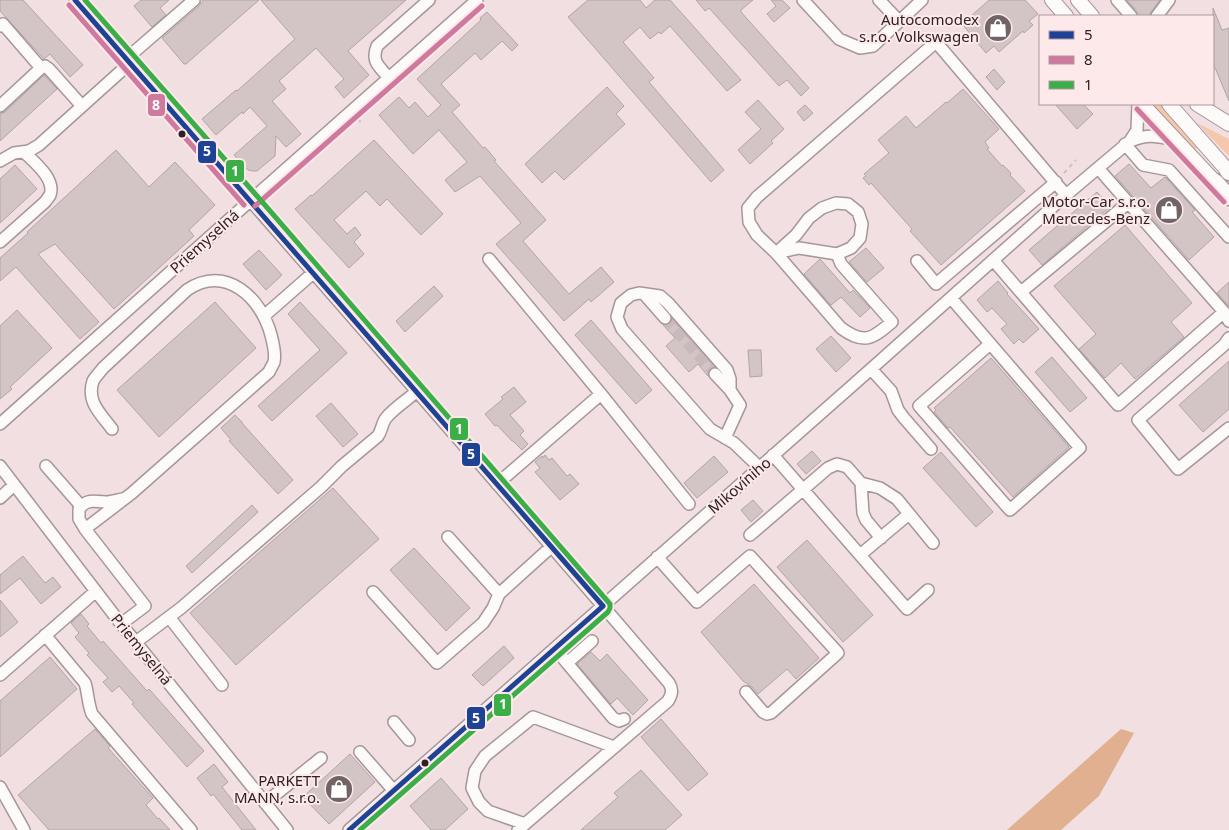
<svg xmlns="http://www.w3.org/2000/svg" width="1229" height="830" font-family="'Noto Sans',sans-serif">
  <rect width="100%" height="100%" fill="#f1dfe1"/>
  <path fill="#f7c7ab" d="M1153 104H1160L1198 147 1194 151Z
    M1197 123 1229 139V156Z"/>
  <path fill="#e0b091" d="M1121 729 1134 733 1099 796 1061 830H1007Z"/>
  <path fill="#d3c5c5" stroke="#b2a5a4" d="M0 0H23L83 65 70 77 50 54 44 59 0 11Z
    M141 0H169L160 8 166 15 152 27 134 6Z
    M203 0H259L186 64H184L162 38 199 6Z
    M261 0H406L348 51 369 75 344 98 335 87 344 79 316 48 279 81 286 89 272 101 301 134 286 147 276 136 275 156 257 171H253L248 170 245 167 234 155 267 126 250 107 243 114 242 112 216 135 202 119 236 90 237 91 295 39Z
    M588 0H640L646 8 655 0H670L741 80 727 91 670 26 661 34 659 32 650 39 640 27 623 42 654 78 649 82 724 170 711 182 568 17Z
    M696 0H753L741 10V12L809 88 801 96 787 80 779 86 709 8 705 11Z
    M771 0H782L790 8 774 22 767 14 776 6Z
    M989 0H1025L1038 14 1029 21 1033 25 1024 33 1023 31 999 52 994 46 986 53 962 24Z
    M1127 0H1160L1151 12 1149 16H1141Z
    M1213 8 1222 30 1229 28V101L1213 63Z
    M487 12 518 45 512 51 502 41 481 60 475 53 441 84 460 105 452 112 483 148 485 147 496 160 494 161 546 220 523 241 569 294 601 267 614 282 591 302 589 299 564 321 496 244 521 223 480 176 455 192 445 180 467 162 439 130 413 154 379 115 399 97 409 108 415 102 428 117 441 105 417 79 481 20 480 18Z
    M994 69 1005 82 997 90 986 77Z
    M44 75 57 89 0 141V114L5 112Z
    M607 87 624 106 616 114 625 124 564 180 555 171 542 183 525 164Z
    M963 89 999 129 985 142 989 148 987 149 1002 166 1003 165 1011 173 1010 175 1025 191 941 265 910 231 912 229 871 183 869 185 863 178 866 176 864 174 889 153 878 140 906 116 916 128 946 102 947 103Z
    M758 100 784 129 771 141 773 143 750 164 738 150 761 129 745 112Z
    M1055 104H1083L1093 114 1077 129Z
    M805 105 813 113 804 121 797 112Z
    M374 140 443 214 421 235 387 199 380 206 366 191 334 220 347 234 355 227 361 235 354 242 364 254 349 268 295 209 311 195 312 196Z
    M116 150 149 187 175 162 215 205 189 230 194 236 114 309 55 244 38 254 99 322 80 339 16 267 0 281V258L28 233 27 232Z
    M1129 164 1151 188 1165 177 1195 210 1192 212 1214 237 1189 260 1115 176Z
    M15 165 37 189 0 223V179Z
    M1097 192 1110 207 1042 265 1029 250Z
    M1125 225 1192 303 1171 322 1184 337 1135 379 1121 363 1105 378 1079 349 1096 334 1054 286Z
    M866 248 884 268 867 282 849 262Z
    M259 250 282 275 266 290 243 264Z
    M820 259 850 293 853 290 870 308 860 317 841 297 831 305 804 274Z
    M998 281 1008 293 1007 294 1039 329 1023 343 1019 339 1014 344 1001 329 1007 324 992 308 987 312 977 300Z
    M1229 282V306L1217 293Z
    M434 286 443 296 405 332 396 321Z
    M215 302 256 348 159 437 117 390Z
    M300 302 347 353 272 421 258 406 320 350 288 314Z
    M17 310 52 348 10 387 12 389 0 399V326Z
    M672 319 714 367 710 369 708 372V376L698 364 689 372 666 346 675 338 663 325 670 324Z
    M591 320 652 390 636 404 575 335Z
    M831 336 851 358 836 372 816 349Z
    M748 350H761L762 376 750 377Z
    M1052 357 1087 398 1070 412 1035 372Z
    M991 358 1069 447 1013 497 950 427 948 428 934 412 936 410 934 408Z
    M1229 361V409L1203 432 1179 405Z
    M514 387 526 402 510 415 524 431 520 435 528 444 522 450 513 441H512L497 425 495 426 485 414 503 399 501 397Z
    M331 403 358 434 343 447 316 416Z
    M235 415 242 422V423L293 480 278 494 229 441 231 440 221 428Z
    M812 451 821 461 806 474 797 464Z
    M941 452 993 512 976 527 923 468Z
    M545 455 549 460 552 458 567 476 570 474 579 484 560 500 535 472 540 468 535 462 542 456 543 458Z
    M714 456 728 472 697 498 684 483Z
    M333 488 379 539 236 665 190 613Z
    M753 500 763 511 751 522 741 510Z
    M252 505 258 512 192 573 186 566Z
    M807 540 873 615 843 642 777 567Z
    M414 548 470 608 446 631 390 570Z
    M23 556 45 583 53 577 61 587 41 604 20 578 0 594V575Z
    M754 584 819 658 796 679 787 669 758 694 752 687 743 681 701 632Z
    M0 600 18 622 0 637Z
    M81 614 89 624 87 626 101 643 103 641 147 691 149 689 204 751 187 767 132 704 134 703 119 686 112 692 103 682 108 678 87 655 89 653 75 637 79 633 71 623Z
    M504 646 514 658 483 686 472 675Z
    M591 652 600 661 607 654 648 700 633 715 617 698 611 704 577 664Z
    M50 657 77 689 0 757V701Z
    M661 719 708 774 688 791 641 737Z
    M95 729 110 746 108 748 153 798 146 805 158 819 159 818 170 830H49L18 795Z
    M350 754 375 782 329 824 303 797Z
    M214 764 228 782 222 787 256 830H242L213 794 211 796 197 778Z
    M641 770 682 815 665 830H581L618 797 614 793Z
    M441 778 468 809 445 830H431L410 806Z"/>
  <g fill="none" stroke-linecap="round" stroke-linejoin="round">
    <path stroke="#cab9bb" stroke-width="11" stroke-dasharray="11 5.5" stroke-linecap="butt" d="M665 318 715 374"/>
    <defs>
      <path id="minor" d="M75 0C274 227 473 454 669 683 673 690 672 694 668 701L518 830
        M803 0 839 39 860 48 873 46 922 0
        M879 0 899 21
        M1117 0 1131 16
        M1157 16 1169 0
        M0 26 3 24 41 68
        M126 59 194 0
        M389 78C379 66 371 62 377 46L429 0
        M0 106 41 68 45 66 49 69 82 106
        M1130 141C1149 134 1155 136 1175 140
        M1125 144 1143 165 1169 170 1229 237
        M0 161 14 153 29 151 39 145 130 63
        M1098 168 1224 312 1229 321
        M836 203 848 204 858 212 862 224 860 238 851 248 837 254 799 248 776 253 796 235 809 218 822 208Z
        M0 242 45 202C47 199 49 197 50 195 56 179 34 162 24 152
        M837 254 841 264 892 322C872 339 864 345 841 328L776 253 757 235 749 222 748 208 757 197 936 42 1066 195
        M489 259 601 394 689 504
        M993 260 1118 405 1224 312
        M917 261 936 284 1056 182
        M1021 292 1128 203
        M644 294 665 318
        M951 298 1080 448 1010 510 919 406 990 344
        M264 316 313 273
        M1229 338 1224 345 1138 420 1178 469 1229 428
        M871 369 891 391 898 410 904 418 931 449
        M715 374 730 390
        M0 424 242 208 477 0
        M112 429C101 414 86 402 93 381 95 377 100 372 103 368L187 290C225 264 261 297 271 335 273 343 276 353 274 362 273 365 270 369 269 372L132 493 85 529 145 606 121 624
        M725 438 740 405 730 390V379L727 370 668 303 660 296 639 293 631 295 621 303 617 317 622 329 710 429 734 443 759 467
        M773 455 907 609 928 590
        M0 466 121 624 287 830
        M46 466 81 506
        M861 483 863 513 866 520 881 538
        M497 484 601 394
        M0 498 14 485
        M85 529 79 519V509C88 498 93 502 106 502 111 502 117 500 122 499
        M750 535 828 468 837 464 847 467 861 483 880 488 897 499 933 543
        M448 537 499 594 551 547
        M860 555 909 514
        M657 557 697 602 750 556 838 653 771 713 767 714 763 712 746 692
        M373 592 437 663 483 623 493 608 499 594
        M169 617 222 685
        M45 635 85 683C88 693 88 704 92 714L191 830
        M136 642 181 608 321 487 342 466 378 436C382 430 382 423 386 418 394 408 407 400 416 392
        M555 648 567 663 592 641
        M567 663 613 718 619 721 624 719
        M0 675 96 591
        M394 722 409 740
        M360 752 394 791
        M0 787 24 830
        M265 803 321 758
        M525 824 488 811 479 802 472 788 475 771 485 756 533 717 614 747
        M349 830 871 369 1066 195 1130 141 1137 130 1138 104"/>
      <path id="major" d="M1052 0 1066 16
        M1078 0 1092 16
        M1142 104 1215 182
        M1169 104 1228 171
        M1197 104 1229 124"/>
      <path id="highway" d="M1228 171 1229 172
        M1215 182 1229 197"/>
    </defs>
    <use href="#minor" stroke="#a59799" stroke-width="14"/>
    <use href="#major" stroke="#a59799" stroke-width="16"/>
    <use href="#highway" stroke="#a59799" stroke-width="19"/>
    <path stroke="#c9c3c3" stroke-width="2" stroke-dasharray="4 4" stroke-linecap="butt" d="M358 119 363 125
      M1064 173 1076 160"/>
    <use href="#minor" stroke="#fdfafa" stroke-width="11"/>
    <use href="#major" stroke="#fdfafa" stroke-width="14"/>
    <use href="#highway" stroke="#fdfafa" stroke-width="16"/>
    <defs>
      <path id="bus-1" d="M75 0 603 606
        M349 830 603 606"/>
      <path id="bus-2" d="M69 5 244 205
        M1137 109 1224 202
        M255 206 482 6"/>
      <path id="bus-3" d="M85 0 271 212 610 604V608L608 612 360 830"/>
    </defs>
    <use href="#bus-1" stroke="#fde8ea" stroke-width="9"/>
    <use href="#bus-2" stroke="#fde8ea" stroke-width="9"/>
    <use href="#bus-3" stroke="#fde8ea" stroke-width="9"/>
    <use href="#bus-1" stroke="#1f4394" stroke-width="5"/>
    <use href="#bus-2" stroke="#cf799e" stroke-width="5"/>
    <use href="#bus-3" stroke="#3bae48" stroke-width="5"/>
  </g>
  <defs>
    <symbol id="shop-disc" viewBox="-11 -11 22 22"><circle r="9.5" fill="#726466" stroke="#fde8ea"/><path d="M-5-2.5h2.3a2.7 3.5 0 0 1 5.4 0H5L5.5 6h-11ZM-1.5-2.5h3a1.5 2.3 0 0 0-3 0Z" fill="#fff"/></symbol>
  </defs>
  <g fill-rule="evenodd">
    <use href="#shop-disc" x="982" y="12" width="32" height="32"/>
    <use href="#shop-disc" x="1153" y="194" width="32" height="32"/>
    <use href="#shop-disc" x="323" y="773" width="32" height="32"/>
  </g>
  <g fill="#2e2224" stroke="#fde8ea" stroke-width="2">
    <circle cx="182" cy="134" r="4.5"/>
    <circle cx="425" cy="763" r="4.5"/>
  </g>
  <g text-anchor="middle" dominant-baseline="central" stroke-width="4" stroke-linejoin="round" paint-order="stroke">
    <g font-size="15" fill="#2e2224" stroke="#fde8ea" text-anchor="end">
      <text x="979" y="19">Autocomodex<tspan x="979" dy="17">s.r.o. Volkswagen</tspan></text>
      <text x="1150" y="201">Motor-Car s.r.o.<tspan x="1150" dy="17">Mercedes-Benz</tspan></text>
      <text x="320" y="780">PARKETT<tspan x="320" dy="17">MANN, s.r.o.</tspan></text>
    </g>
    <g font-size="15" fill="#2e2224" stroke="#fde8ea">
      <text transform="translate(204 241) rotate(-42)">Priemyselná</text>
      <text transform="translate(739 485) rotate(-41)">Mikovíniho</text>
      <text transform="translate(142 649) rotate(51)">Priemyselná</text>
    </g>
  </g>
  <g stroke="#fde8ea" stroke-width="2">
    <rect x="147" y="93" width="19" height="24" rx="5" fill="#cf799e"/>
    <rect x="197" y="140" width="20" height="24" rx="5" fill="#1f4394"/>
    <rect x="225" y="159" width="20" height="24" rx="5" fill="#3bae48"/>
    <rect x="449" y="417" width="20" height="24" rx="5" fill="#3bae48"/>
    <rect x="461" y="442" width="20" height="25" rx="5" fill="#1f4394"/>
    <rect x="493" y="693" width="19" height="24" rx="5" fill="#3bae48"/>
    <rect x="466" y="706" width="20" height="24" rx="5" fill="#1f4394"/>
  </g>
  <g font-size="14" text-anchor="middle" font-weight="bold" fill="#fff">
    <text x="156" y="110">8</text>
    <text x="207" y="156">5</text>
    <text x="235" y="176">1</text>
    <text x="459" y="434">1</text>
    <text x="471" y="459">5</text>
    <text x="503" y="709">1</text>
    <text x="476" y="723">5</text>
  </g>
  <rect x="1039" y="15" width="175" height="90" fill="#fde8ea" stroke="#aa999b"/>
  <rect x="1049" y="31" width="25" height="8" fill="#1f4394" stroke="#aa999b"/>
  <text x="1084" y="40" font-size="15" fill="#2e2224">5</text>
  <rect x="1049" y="56" width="25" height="8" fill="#cf799e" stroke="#aa999b"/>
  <text x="1084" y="65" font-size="15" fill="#2e2224">8</text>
  <rect x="1049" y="81" width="25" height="8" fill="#3bae48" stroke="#aa999b"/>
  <text x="1084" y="90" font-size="15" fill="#2e2224">1</text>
</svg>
